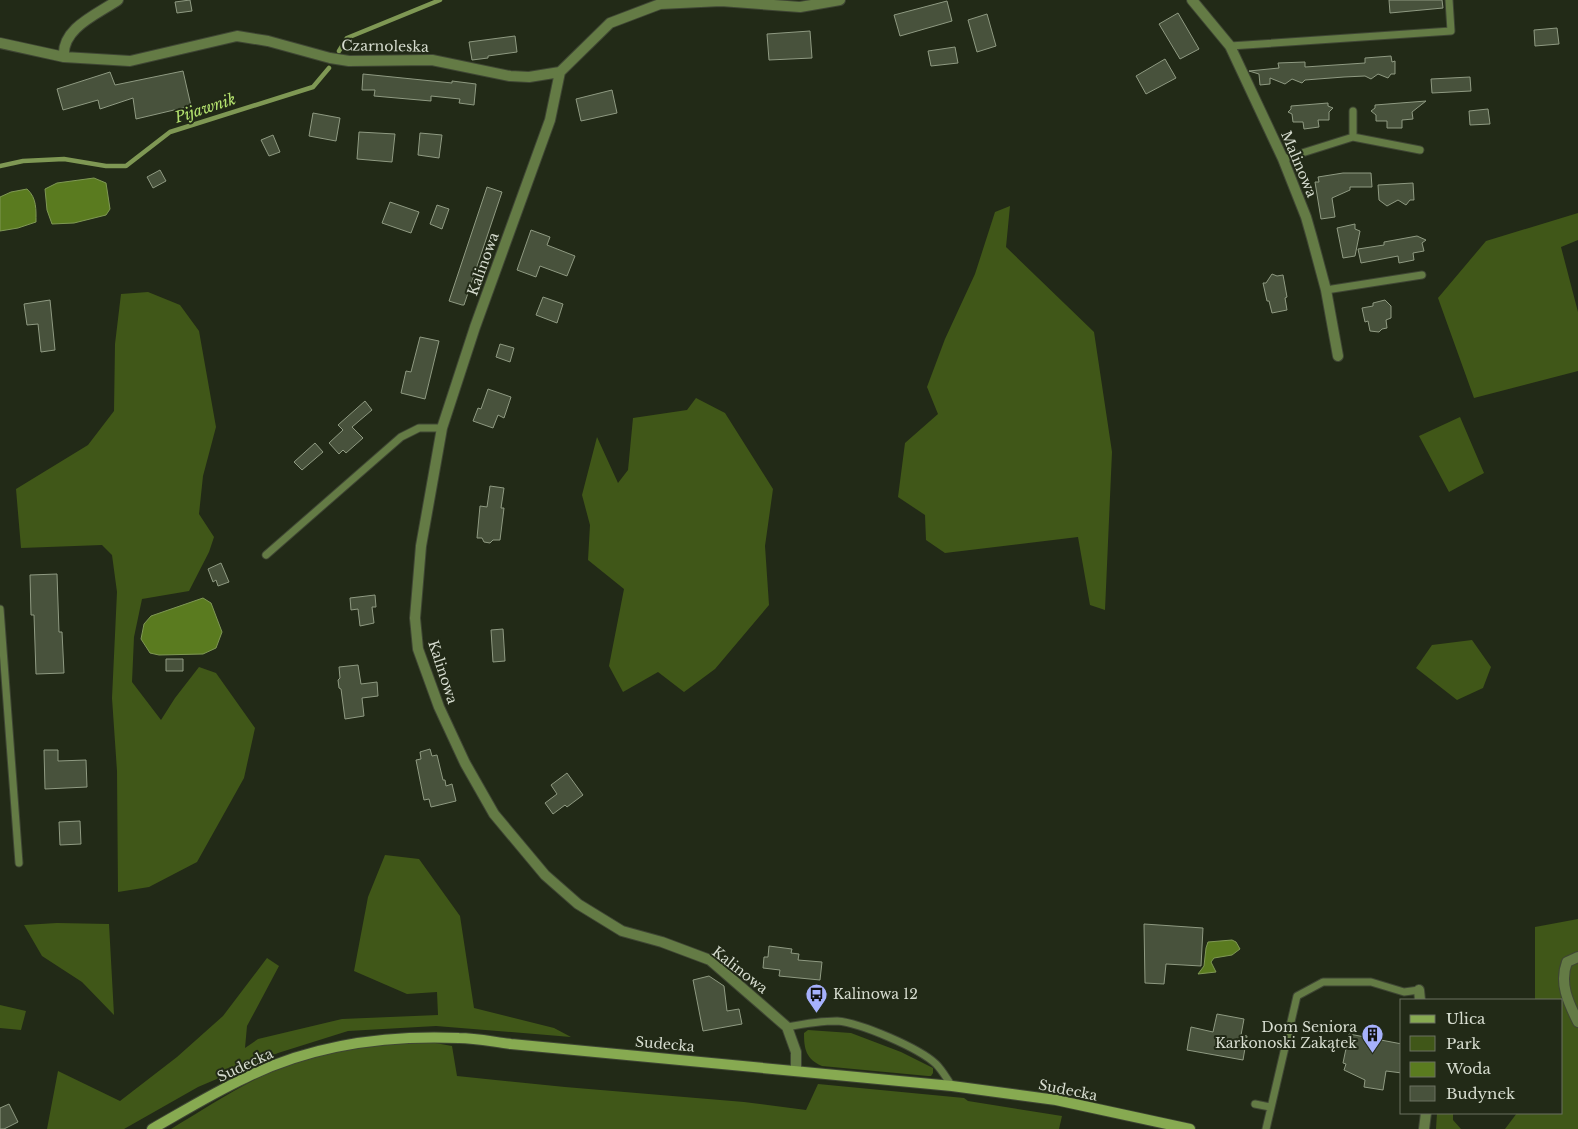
<svg xmlns="http://www.w3.org/2000/svg" width="1578" height="1129" font-family="'Libre Baskerville',serif">
  <rect width="100%" height="100%" fill="#222a17"/>
  <path fill="#405718" d="M1010 206 1006 247 1094 332 1112 452 1105 610 1090 605 1078 537 945 553 926 540 925 515 898 497 905 443 938 414 927 387 945 339 975 274 995 212Z
    M1578 213V240L1561 247 1578 312V371L1474 398 1438 298 1486 241Z
    M148 292 180 305 199 331 216 427 203 476 199 514 214 537 209 552 189 591 142 599 134 637 132 682 161 720 175 698 199 667 216 673 255 728 244 778 197 862 149 887 118 892 117 771 112 698 117 592 112 555 102 545 21 548 16 489 88 445 114 411 115 344 121 294Z
    M696 398 725 413 773 489 765 546 769 605 715 669 684 692 658 672 623 692 609 666 624 589 588 560 590 525 582 495 597 437 618 483 628 470 633 418 687 410Z
    M1460 417 1484 473 1449 492 1419 436Z
    M1472 640 1491 667 1483 688 1457 700 1416 668 1432 645Z
    M385 855 419 859 460 916 474 1008 554 1028 571 1037 436 1026 348 1031 278 1053 198 1087 124 1129H47L58 1071 120 1101 177 1057 223 1016 267 958 279 966 247 1026 245 1048 258 1039 342 1019 438 1015 437 992 407 994 354 971 368 897Z
    M1578 919V1129H1505L1517 1113H1562V1000H1535V927Z
    M57 923 109 924 114 1015 82 982 42 956 24 925Z
    M0 1005 26 1011 21 1030 0 1028Z
    M808 1030 851 1033 901 1052 933 1068V1073L931 1076H928L822 1066C806 1059 804 1049 804 1033Z
    M402 1037 452 1046 457 1076 565 1087 744 1102 806 1110 818 1084 964 1098 968 1101 1062 1116 1059 1129H171C214 1103 257 1074 305 1058 335 1048 371 1044 402 1037Z
    M1437 1113H1453V1120L1461 1129H1436Z"/>
  <path fill="#5a7b1f" stroke="#7f9854" d="M94 178 106 183 110 209 106 215 74 223 52 224 47 210 45 189 57 183Z
    M27 189C37 198 36 210 36 222L18 228 0 231V197L11 192Z
    M203 598 211 603 222 632 216 648 203 654 159 655 150 653 141 639 144 624 151 616Z
    M1232 940 1236 942 1240 949 1232 955 1214 958 1211 962 1216 972 1198 974 1204 966 1206 948 1208 942Z"/>
  <g fill="none" stroke-linecap="round" stroke-linejoin="round">
    <path stroke="#7f9854" stroke-width="4.5" d="M339 51 347 38 440 0
      M0 166 23 161 64 159 106 166H126L170 132 313 87 329 68"/>
  </g>
  <path fill="#48523c" stroke="#8f9a82" d="M190 0 192 11 177 13 175 2Z
    M1389 0H1442L1443 8 1390 13Z
    M947 1 952 21 900 36 894 15Z
    M1178 13 1199 49 1180 59 1159 24Z
    M987 14 996 46 977 52 968 20Z
    M1557 28 1559 44 1535 46 1534 30Z
    M810 31 812 58 769 60 767 34Z
    M515 36 517 52 488 56V58L472 60 469 42Z
    M955 47 958 63 931 66 928 51Z
    M1391 56 1392 62 1395 61V74H1391L1388 78 1378 74 1371 79 1365 76 1344 77 1305 80 1302 83 1292 79 1285 84 1270 78V84L1260 85 1259 74 1249 71 1279 68 1278 63 1305 62V67L1365 63V58Z
    M1165 59 1176 78 1146 94 1136 76Z
    M183 71 191 106 136 119 133 98 100 109 98 100 63 110 57 89 110 72 115 85Z
    M363 74 452 83V81L476 84 474 105 459 103 460 99 431 96V101L374 96 375 90H362Z
    M1470 77 1471 91 1432 93 1431 79Z
    M612 90 617 113 581 121 576 99Z
    M1426 101 1412 112 1413 119 1402 120V128H1387V121H1376V115L1371 111 1375 108V105Z
    M1328 103V106L1333 108 1329 112V120H1318L1319 127 1304 129 1303 122H1293L1292 114 1288 112 1291 109V106Z
    M1488 109 1490 124 1470 125 1469 111Z
    M313 113 340 118 336 141 309 136Z
    M359 132 395 134 392 162 357 159Z
    M420 133 442 135 439 158 418 155Z
    M273 135 280 152 269 156 261 140Z
    M160 170 166 181 153 188 147 177Z
    M1343 173H1371L1372 187H1350V190L1332 198 1335 217 1321 219 1315 182H1319L1318 177Z
    M1413 183 1414 200H1410L1406 205 1398 200 1387 206 1379 200 1378 185Z
    M487 187 502 192 464 305H462L449 301Z
    M390 202 419 212 411 233 382 223Z
    M437 205 449 209 442 229 430 224Z
    M1355 224V229L1360 231 1355 256 1343 258 1337 228Z
    M531 230 550 237 547 245 575 256 567 276 540 266 536 277 517 270Z
    M1417 236 1426 240 1422 243 1424 251 1413 253 1414 260 1399 263 1398 256 1361 263 1358 249 1384 245V242Z
    M1272 274 1277 276 1283 275 1287 297 1285 298 1287 310 1272 313 1269 301H1267L1263 283H1266Z
    M543 297 563 304 557 323 536 315Z
    M50 300 55 350 41 352 38 324 27 325 24 304Z
    M1385 300 1391 306V318L1386 320 1387 328 1382 329 1379 332 1370 331 1368 321 1365 322 1362 308 1373 306V303Z
    M420 337 439 341 425 399 401 393 406 371 411 372Z
    M500 344 514 348 510 362 496 357Z
    M488 389 511 397 504 418 498 415 493 428 473 421 478 408 481 409Z
    M365 401 372 410 352 427 363 438 346 453 343 450 339 454 329 443 343 430 338 425Z
    M315 443 323 452 302 470 294 462Z
    M490 486 504 488 501 508H504L500 540H493L490 543 484 542 482 538H477L480 506 487 507Z
    M221 563 229 582 218 586 216 580 213 582 208 569Z
    M57 574 59 632H62L64 673 36 674 34 615H31L30 575Z
    M375 595 376 607H372L374 623 360 626 358 609 351 610 350 598Z
    M503 629 505 661 493 662 491 630Z
    M166 659H183V671H166Z
    M358 665 361 684 377 682 378 696 362 698 364 716 345 719 341 689 339 688 338 680 340 678 339 667Z
    M430 749 432 756 437 755 443 780H445L446 786 452 784 456 801 431 807 429 799 424 800 416 760 421 759 420 752Z
    M44 750H58V761L86 760 87 787 45 789Z
    M567 773 583 795 567 807 565 805 553 814 545 803 557 794 551 785Z
    M80 821 81 844 60 845 59 822Z
    M1144 924 1203 928 1201 966 1166 964 1164 984 1145 983Z
    M769 946 792 949 791 953 799 954 798 960 822 962 820 980 779 976 780 970 763 968 764 957H768Z
    M709 976 724 986 727 1011 739 1009 742 1024 703 1031 693 980Z
    M1217 1014 1244 1019 1241 1035 1247 1036 1243 1060 1187 1050 1191 1027 1213 1032Z
    M1349 1034 1402 1044V1073L1386 1071 1383 1090 1364 1087 1365 1080 1344 1070 1346 1064 1343 1063Z
    M9 1104 18 1122 4 1129H0V1108Z"/>
  <g fill="none" stroke-linecap="round" stroke-linejoin="round">
    <defs>
      <path id="lane" d="M1230 46 1451 31 1449 0
        M1353 111V137
        M1283 159 1353 137 1420 150
        M1326 290 1422 275
        M266 555 401 437 419 428H442
        M0 609 19 863
        M787 1027C803 1024 820 1021 837 1021 861 1023 919 1048 936 1064 942 1070 947 1079 952 1086
        M1255 1104 1270 1107
        M1266 1129 1297 996 1323 982H1371L1404 992 1419 990"/>
      <path id="street" d="M1192 0 1230 46 1283 159 1306 217 1312 238 1326 290 1338 356
        M0 43 64 57 130 61 237 36 268 41 330 58 349 61 432 60 510 76 529 77 560 72 610 23 660 4 721 1 800 7 840 0
        M64 57C61 28 98 14 118 0
        M560 72 550 120 475 327 442 428 421 546 415 618 418 649 439 707 465 763 494 814 545 875 578 904 622 931 662 942 710 960 787 1027 796 1052V1070
        M1578 957 1567 962C1559 983 1568 1002 1578 1022
        M1419 990 1420 1000
        M1424 1129 1426 1113"/>
      <path id="secondary" d="M152 1129C182 1112 213 1093 245 1078 311 1045 386 1035 459 1038 476 1038 494 1042 511 1044L952 1086 1056 1100 1190 1129"/>
    </defs>
    <use href="#lane" stroke="#3f4634" stroke-width="9"/>
    <use href="#street" stroke="#3f4634" stroke-width="12"/>
    <use href="#secondary" stroke="#3f4634" stroke-width="12"/>
    <use href="#lane" stroke="#647b45" stroke-width="7"/>
    <use href="#street" stroke="#647b45" stroke-width="10"/>
    <use href="#secondary" stroke="#87aa51" stroke-width="10"/>
  </g>
  <defs>
    <symbol id="bus-pin" viewBox="-11 -11 22 30"><path d="M0 17L-7.5 6A9.5 9.5 0 1 1 7.5 6Z" fill="#a6b1fc" stroke="#222a17"/><path d="M-5-6H5V4H4V6H2V4H-2V6H-4V4H-5ZM-3.5-4V0h7V-4ZM-3.5 1.2v1.5H-2V1.2ZM2 1.2v1.5H3.5V1.2Z" fill="#111"/></symbol>
    <symbol id="building-pin" viewBox="-11 -11 22 30"><path d="M0 17L-7.5 6A9.5 9.5 0 1 1 7.5 6Z" fill="#a6b1fc" stroke="#222a17"/><path d="M-4-6H4V6H1V3H-1V6H-4ZM-2.5-4.3h1.7v1.8h-1.7ZM.8-4.3h1.7v1.8H.8ZM-2.5-1h1.7V.8h-1.7ZM.8-1h1.7V.8H.8Z" fill="#111"/></symbol>
  </defs>
  <g fill-rule="evenodd">
    <use href="#bus-pin" x="804" y="982" width="25" height="34"/>
    <use href="#building-pin" x="1360" y="1022" width="25" height="34"/>
  </g>
  <g text-anchor="middle" dominant-baseline="central" stroke-width="4" stroke-linejoin="round" paint-order="stroke">
    <g font-size="14" fill="#d6dccf" stroke="#222a17">
      <text transform="translate(385 46) rotate(1)">Czarnoleska</text>
      <text transform="translate(1299 164) rotate(67)">Malinowa</text>
      <text transform="translate(483 264) rotate(-70)">Kalinowa</text>
      <text transform="translate(443 672) rotate(72)">Kalinowa</text>
      <text transform="translate(740 970) rotate(38)">Kalinowa</text>
      <text transform="translate(665 1044) rotate(5)">Sudecka</text>
      <text transform="translate(245 1065) rotate(-25)">Sudecka</text>
      <text transform="translate(1068 1090) rotate(11)">Sudecka</text>
    </g>
    <g font-size="14" fill="#d6dccf" stroke="#222a17" text-anchor="start">
      <text x="833" y="994">Kalinowa 12</text>
      <text x="1357" y="1027" text-anchor="end">Dom Seniora<tspan x="1357" dy="16">Karkonoski Zakątek</tspan></text>
    </g>
    <g font-size="15" font-style="italic" fill="#b4e26e" stroke="#222a17">
      <text transform="translate(205 108) rotate(-18)">Pijawnik</text>
    </g>
  </g>
  <rect x="1400" y="999" width="162" height="115" fill="#222a17" stroke="#6a7161"/>
  <rect x="1410" y="1015" width="25" height="8" fill="#87aa51" stroke="#6a7161"/>
  <text x="1446" y="1024" font-size="15" fill="#d6dccf">Ulica</text>
  <rect x="1410" y="1036" width="25" height="15" fill="#405718" stroke="#6a7161"/>
  <text x="1446" y="1049" font-size="15" fill="#d6dccf">Park</text>
  <rect x="1410" y="1062" width="25" height="15" fill="#5a7b1f" stroke="#6a7161"/>
  <text x="1446" y="1074" font-size="15" fill="#d6dccf">Woda</text>
  <rect x="1410" y="1086" width="25" height="15" fill="#48523c" stroke="#6a7161"/>
  <text x="1446" y="1099" font-size="15" fill="#d6dccf">Budynek</text>
</svg>
